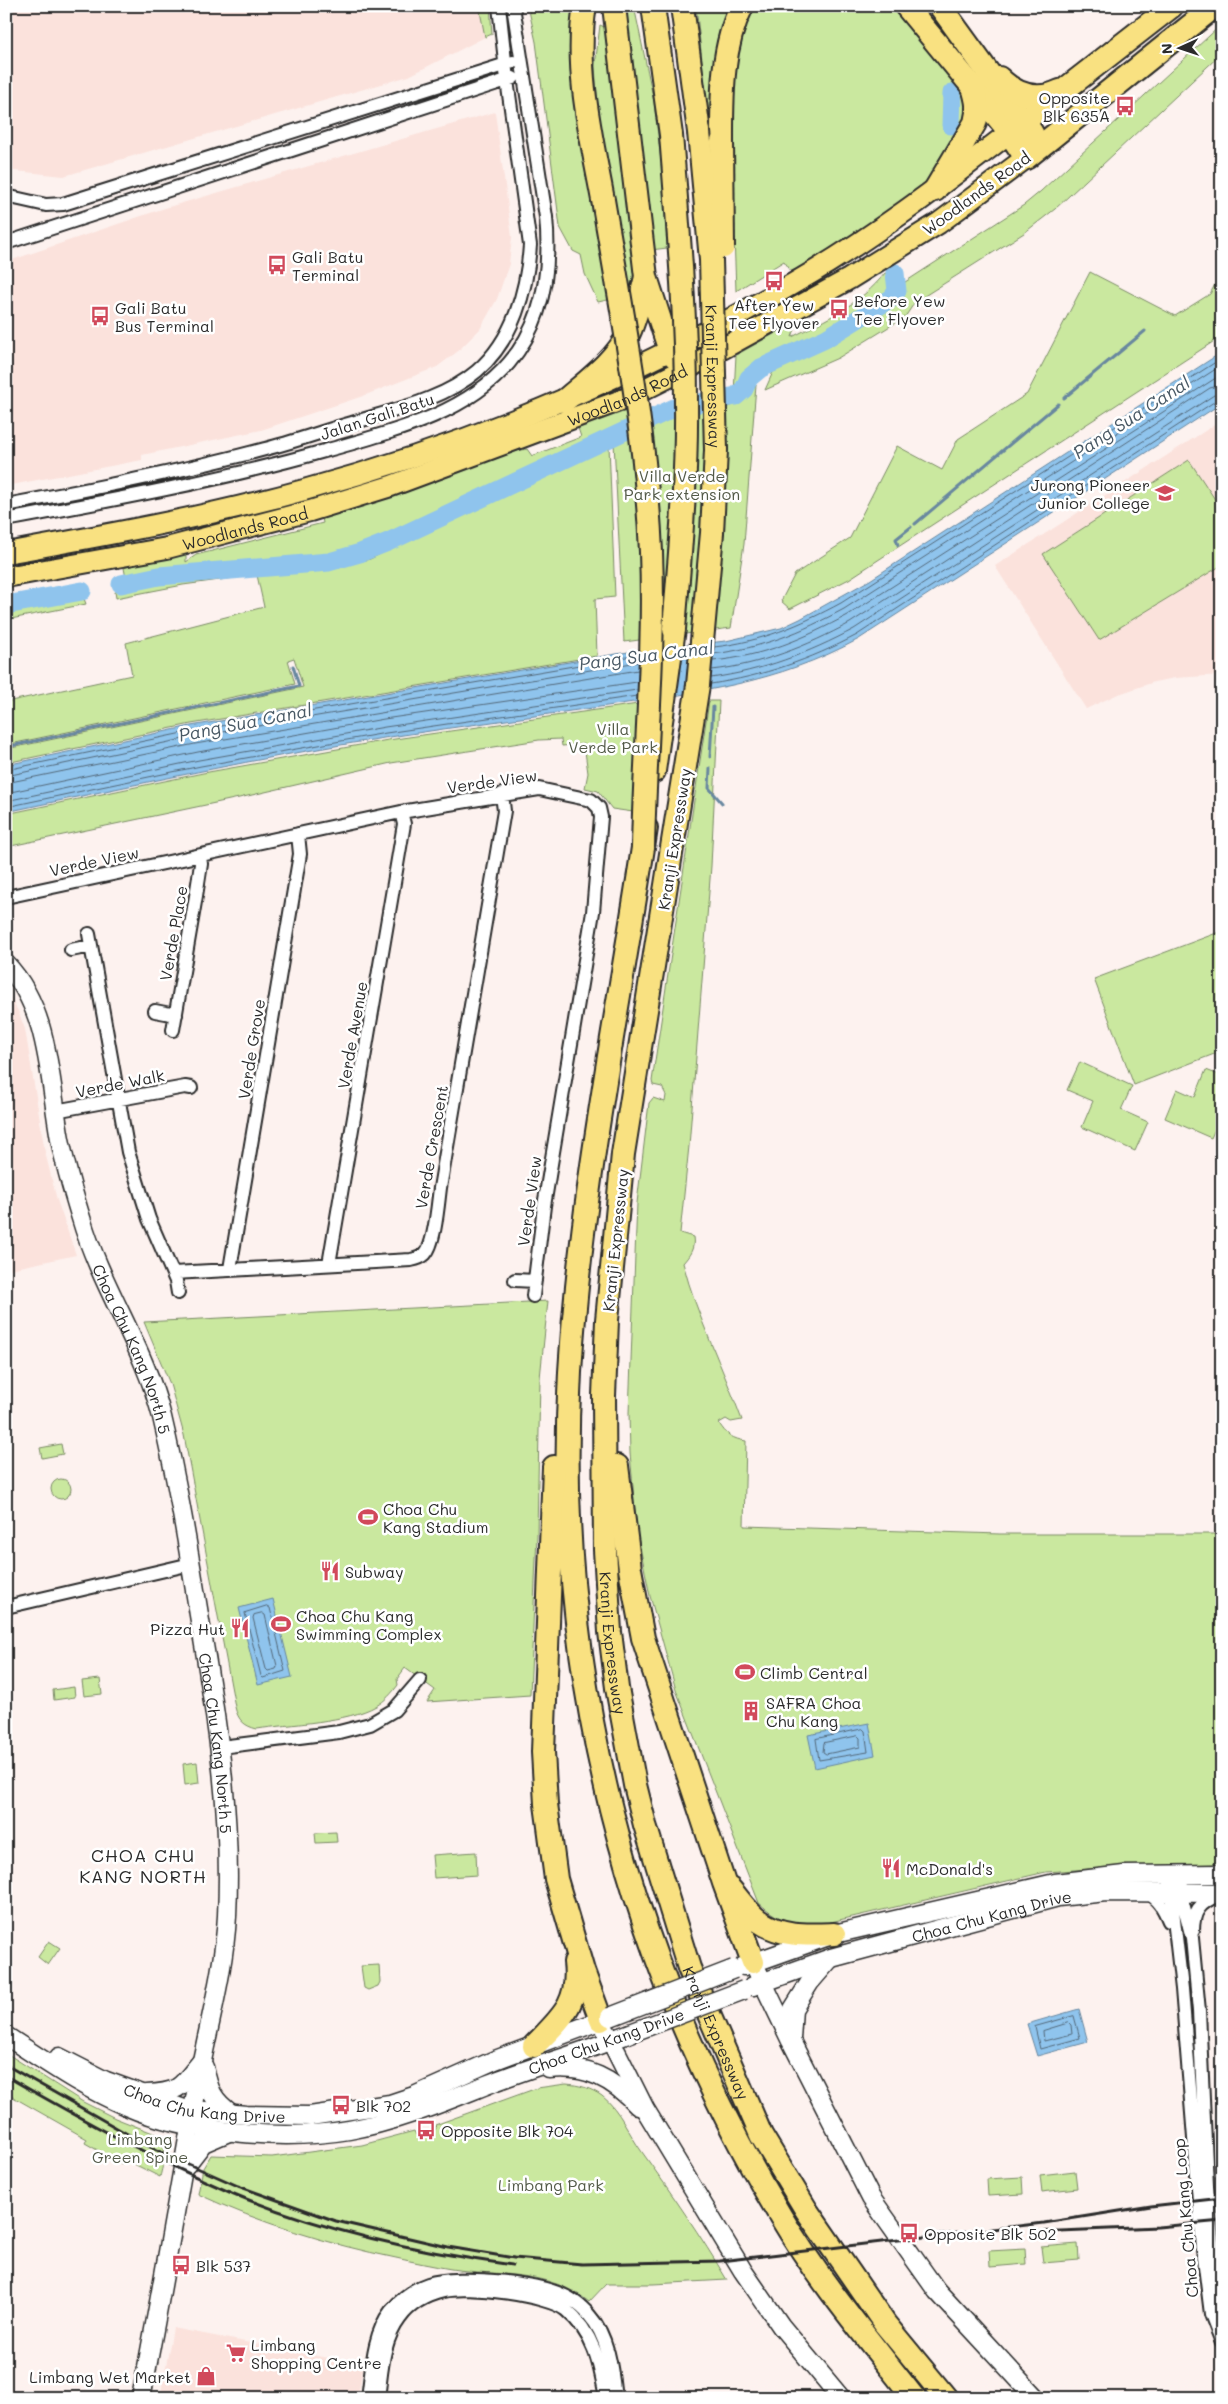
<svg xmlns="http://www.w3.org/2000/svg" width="1228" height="2404" font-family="Mali,sans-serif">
  <rect width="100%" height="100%" fill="#fdf2ef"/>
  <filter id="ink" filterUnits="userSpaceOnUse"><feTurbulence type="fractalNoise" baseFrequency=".02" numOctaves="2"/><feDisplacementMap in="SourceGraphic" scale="10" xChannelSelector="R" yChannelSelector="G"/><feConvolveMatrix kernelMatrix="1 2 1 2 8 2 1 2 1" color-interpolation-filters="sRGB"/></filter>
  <g filter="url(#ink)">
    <path fill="#fbe2dc" d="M6 6H479L485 37 409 76 64 176 6 170Z
      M495 112 512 237 509 264 497 299 480 329 457 352 437 367 363 396 261 430 142 455V460L6 486V262L165 208Z
      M1222 420V675L1175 678 1154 682 1116 695 1086 709 995 566Z
      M6 990 18 1011 25 1029 45 1152 57 1200 76 1255 6 1270Z
      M173 2328 363 2365 358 2398H160Z"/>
    <path fill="#cae89f" stroke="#7a8a65" d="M479 6H490L492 34 485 37Z
      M528 6H572V37L612 299 598 302 585 274 581 255 573 251 560 227 536 42Z
      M622 6H634L654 102 663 178 667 248 651 250Z
      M696 6H900L973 104 941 169 921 188 808 266 791 271 784 261 736 291 731 150 713 160Z
      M1222 24V53L1055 209 1024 233 915 302 905 317 838 358 765 390 773 372 832 343 893 306 903 293 902 284 1024 205 1041 191Z
      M600 25 611 30 635 276 630 299 599 122 595 66Z
      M1222 271V336L849 579 790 609 781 601 795 574 850 538 897 446 942 470 958 439 1027 394 1090 272 1175 316 1210 294Z
      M885 273H887C890 282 891 291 885 299L823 335 750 370 734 393 736 355 790 325 795 329 792 337C825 320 861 304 885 273Z
      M756 385 744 544 731 628 624 642 614 442C633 433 653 421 674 415 706 405 736 418 756 385Z
      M616 412H627L633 423 359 549 328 557 171 570 126 578 124 568 135 564 186 553V562L196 555 323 523 322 518 375 502 505 453 527 449 532 456 581 437 578 428Z
      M609 445 615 597 595 599 597 656 191 724 6 763V749L303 687 294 658 288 660 295 684 6 745V702L132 675 126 643 264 607 257 575 183 585 116 598 115 592 121 591V589L161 581 257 572V575L330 569 370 559Z
      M1189 460 1222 510V565L1099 640 1043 554Z
      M83 596 86 604 6 620V610Z
      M709 701H719L711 866 689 1146 680 1233 693 1237C695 1248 690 1255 683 1263 697 1317 723 1368 742 1420L731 1422 726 1419 719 1423C726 1435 733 1439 746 1441L744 1526 1000 1534H1222V1864L1130 1866 1046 1872 822 1924C791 1923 783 1924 759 1903L676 1690 650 1596 637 1532 630 1453 629 1413 637 1203 649 1103 653 1098 665 1102 666 1095 662 1087 653 1085 652 1081Z
      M645 703 633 812 612 809 598 791 585 788 588 773 584 744 562 746 561 739 539 740 391 763 239 798 6 847V814L203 773 388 740Z
      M1222 931V1051L1134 1085 1094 979Z
      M1080 1062 1132 1086 1121 1110 1148 1122 1135 1151 1082 1127 1093 1101 1067 1090Z
      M1206 1070 1222 1076V1113L1211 1138 1165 1118 1177 1089 1195 1097Z
      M548 1301 540 1378 537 1535 530 1695 427 1702 435 1690 405 1668 397 1679 398 1685C392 1693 385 1701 376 1706 348 1722 290 1724 257 1729 244 1726 238 1720 235 1707L184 1435 170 1384 144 1322Z
      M61 1444 63 1454 42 1458 40 1448Z
      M51 1489a10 10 0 1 1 20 0a10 10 0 1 1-20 0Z
      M100 1679 102 1694 84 1696 82 1681Z
      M74 1687 75 1697 54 1700 53 1690Z
      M197 1762 199 1783 185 1785 183 1764Z
      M336 1832 337 1842 316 1843 315 1833Z
      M476 1852 477 1875 434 1878 432 1855Z
      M49 1941 60 1948 48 1965 38 1957Z
      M379 1965 380 1982 378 1986 368 1990 364 1988 361 1966Z
      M6 2053 83 2102 115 2118 158 2135C169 2146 163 2164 160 2177L124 2159 122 2164 85 2143 87 2139 6 2093Z
      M566 2084C579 2085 591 2088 602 2096 621 2111 628 2133 642 2152 672 2194 701 2236 727 2280L653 2284H606L589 2302C550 2270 498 2276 451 2269 433 2266 414 2262 396 2258 328 2244 260 2223 198 2194L203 2168 211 2155 272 2157 362 2145 414 2131 416 2135 436 2129 435 2125 537 2088Z
      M1075 2171 1077 2188 1042 2192 1040 2175Z
      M1022 2177 1023 2194 988 2196 987 2179Z
      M1078 2244 1079 2260 1043 2263 1041 2247Z
      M1025 2249 1026 2264 990 2267 989 2251Z"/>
    <path fill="#8fc4ed" stroke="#67879f" d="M1222 352V403L859 639C776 684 699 692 607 706 534 716 462 726 390 737 261 757 134 785 6 812V765L191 726 640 650 726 641 781 628 800 619 870 580Z
      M273 1599 292 1677 258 1685 239 1608Z
      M869 1723 875 1755 815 1768 808 1735Z
      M1079 2009 1088 2042 1037 2056 1027 2024Z"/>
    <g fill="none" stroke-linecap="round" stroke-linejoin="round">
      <path stroke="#536879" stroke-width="1" d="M714 647C761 642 800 625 841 603L1222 358
        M713 654C763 648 801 632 844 609L1222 365
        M713 661C764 656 803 639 848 615L1222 374
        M712 670C761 665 807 646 850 623L1210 388 1222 385
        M711 678C762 671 809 653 854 629L1214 395 1222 393
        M711 684C763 676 810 660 857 635L1217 400 1222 399
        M6 770 192 731 638 655
        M6 776 193 737 638 662
        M6 783 195 744 638 670
        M6 793 198 752 384 719 637 682
        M6 801 199 760 385 727 637 690
        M6 807 201 766 386 733 637 696
        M267 1606 270 1608 285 1671 263 1678 261 1676 245 1613Z
        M262 1613 265 1615 277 1666 276 1669 268 1671 266 1669 253 1618 254 1615Z
        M863 1729 865 1731 868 1752 819 1760 816 1739Z
        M858 1736 860 1738V1747L826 1754 823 1752 824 1743Z
        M1074 2016 1080 2038 1040 2049 1035 2027Z
        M1069 2023 1071 2025 1072 2034 1044 2041 1043 2031Z"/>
      <path stroke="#67879f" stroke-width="3" d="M1064 398 1145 331
        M915 524 1058 404
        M898 545 896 539 911 527
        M6 747 299 686 293 666
        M710 757 713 707
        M710 768 709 788 722 803"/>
      <path stroke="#8fc4ed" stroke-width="19" d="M951 125 952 93
        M121 584 159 576 329 562 360 553 388 542 674 408 736 396 744 389 749 378 761 368 825 339 892 298 897 291 895 273
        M6 605 82 591"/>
      <defs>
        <path id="street" d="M6 196 46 205 63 204 513 62
          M6 243 513 78
          M6 505C93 489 180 472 265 449 294 442 323 431 352 423 394 410 443 400 477 371 513 340 527 291 530 245L507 80 499 6
          M6 520C114 500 222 480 328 450 391 432 465 415 509 363 544 322 551 269 546 217L513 6
          M6 897 401 812 539 789 591 800 599 808 601 817 593 912 544 1206 533 1296
          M89 934 128 1152 149 1219 176 1281 178 1293
          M71 950 91 946
          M155 1011 176 1015
          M173 1030 196 896 201 864 200 857
          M55 1111 185 1087 191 1088
          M329 1264 404 824 401 812
          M230 1269 300 854 298 834
          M173 1273 411 1260C416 1259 421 1258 425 1254 435 1244 438 1203 440 1188L504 811 502 794
          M515 1280 535 1281
          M6 1607 191 1564
          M221 1747 339 1732 370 1724 394 1710 420 1680
          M1181 1874 1183 1903 1192 1938 1199 2011 1207 2186 1215 2276 1222 2321
          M1170 1884 1182 1989 1203 2250 1211 2314 1222 2342
          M1146 1892C1159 1900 1163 1907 1169 1921
          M1193 1931C1193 1912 1199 1903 1217 1896
          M368 2398C372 2369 373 2334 391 2311 401 2299 413 2289 428 2284 458 2274 545 2282 572 2300 578 2304 585 2310 589 2315 609 2337 612 2371 615 2398
          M378 2398C382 2370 382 2342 400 2318 410 2304 427 2295 444 2291 467 2285 548 2295 566 2310 594 2333 600 2364 606 2398"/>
        <g id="secondary">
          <path id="s1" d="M6 964C50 1010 49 1080 60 1139 65 1165 73 1192 81 1218 101 1287 144 1346 162 1417 178 1484 189 1553 200 1621 217 1721 232 1813 227 1916 224 1970 209 2023 199 2076 180 2184 162 2291 141 2398"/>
          <path d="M753 1962 791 2041 871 2198 937 2291 1036 2398"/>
          <path d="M744 1966 834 1934 1055 1883 1124 1875 1222 1874"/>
          <path id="s2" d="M753 1986 831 1958 1058 1897 1106 1892 1222 1893"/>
          <path d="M606 2031 645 2109 743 2271 781 2326 841 2398"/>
          <path d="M6 2036C45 2061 83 2088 126 2106 188 2133 283 2141 349 2130 401 2121 450 2099 499 2080 539 2065 580 2053 620 2037"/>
          <path d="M791 2039 793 2009 810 1982 829 1960"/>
          <path id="s3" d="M59 2057 106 2081 184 2109 246 2115 310 2116 390 2104 414 2096 495 2060 610 2017"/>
          <path d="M204 2067C209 2090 212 2100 232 2114"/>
          <path d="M549 2069C587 2065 613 2079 638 2106"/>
          <path d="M147 2094C180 2092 180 2088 200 2063"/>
          <path d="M186 2165 203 2143 231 2131"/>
        </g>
        <g id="primary">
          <path d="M6 553C106 535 206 517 304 490 476 443 642 373 796 282 871 239 940 186 1009 133"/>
          <path id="s4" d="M6 577 167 548 310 511 391 486 627 398 691 366 849 279 939 223 1026 158"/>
        </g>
        <g id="highway">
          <path d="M585 6C574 68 592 140 603 200"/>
          <path d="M614 6 646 277 670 351 681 363 691 366"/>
          <path d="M653 6 671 135"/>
          <path d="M682 6 699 132"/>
          <path d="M906 6 1004 125 1026 158 1215 6"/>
          <path d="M940 6 1032 133"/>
          <path d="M999 78C1016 95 1037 102 1060 91"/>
          <path d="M1009 133 1172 6"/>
          <path d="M722 142C722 97 721 47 742 6"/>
          <path d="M935 190 975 123C979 109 977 100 973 87"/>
          <path d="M564 401C587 381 615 361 629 333 637 315 641 296 646 277"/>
          <path id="s5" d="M716 450 712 533 698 685 623 1154 607 1320 604 1396 605 1550 610 1632 617 1688 635 1785 645 1825 689 1968 761 2135 807 2211 885 2324 946 2398"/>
          <path d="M654 771 674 629"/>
          <path d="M646 828C619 1009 581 1189 570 1372 553 1669 627 1962 781 2217 819 2281 868 2339 914 2398"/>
          <path d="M617 1466 630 1569 643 1638 724 1883 753 1962"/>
          <path d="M554 1467 543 1752 546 1804 556 1879 583 1971 601 2020"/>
          <path d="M730 1889C739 1899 748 1913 759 1921 782 1937 808 1935 834 1934"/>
          <path d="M534 2046C561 2018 580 2004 575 1962"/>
        </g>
      </defs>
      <use href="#street" stroke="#2b2b2b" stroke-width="16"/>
      <use href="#secondary" stroke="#2b2b2b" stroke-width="21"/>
      <use href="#primary" stroke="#2b2b2b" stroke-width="24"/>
      <use href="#highway" stroke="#2b2b2b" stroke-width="26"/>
      <use href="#street" stroke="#fff" stroke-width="12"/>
      <use href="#secondary" stroke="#fff" stroke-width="18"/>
      <use href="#primary" stroke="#f9e181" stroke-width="20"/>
      <use href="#highway" stroke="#f9e181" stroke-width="22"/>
      <path stroke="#2b2b2b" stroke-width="3" d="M6 2065 152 2148 238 2186 336 2221 448 2247 514 2258 582 2264 720 2261 1044 2223 1151 2206 1222 2198
        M6 2076C81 2119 155 2160 234 2194 322 2231 418 2252 512 2265
        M1035 2232 1158 2227 1222 2221"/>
      <defs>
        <path id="secondary-bridge" d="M610 2017 734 1969
          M620 2037 744 1990"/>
        <g id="highway-bridge">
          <path id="s6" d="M699 132 711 260 716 450"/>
          <path d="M671 135C678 224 686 313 686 401 687 478 680 554 674 629"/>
          <path d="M722 142 723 247"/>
          <path d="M603 200C623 317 646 434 651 552 655 651 645 749 643 847"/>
        </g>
      </defs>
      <use href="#secondary-bridge" stroke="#2b2b2b" stroke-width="21" stroke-linecap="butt"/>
      <use href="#highway-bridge" stroke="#2b2b2b" stroke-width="26" stroke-linecap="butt"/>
      <use href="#secondary-bridge" stroke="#fff" stroke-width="18"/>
      <use href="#highway-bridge" stroke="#f9e181" stroke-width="22"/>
    </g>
  </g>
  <defs>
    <symbol id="bus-bare" viewBox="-9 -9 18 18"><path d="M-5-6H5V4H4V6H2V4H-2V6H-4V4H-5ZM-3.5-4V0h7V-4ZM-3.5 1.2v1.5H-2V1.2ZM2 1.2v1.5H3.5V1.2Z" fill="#d1495b" stroke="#fff" stroke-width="2.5" paint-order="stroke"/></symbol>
    <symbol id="university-bare" viewBox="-9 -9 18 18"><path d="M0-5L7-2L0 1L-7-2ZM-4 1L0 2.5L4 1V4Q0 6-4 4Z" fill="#d1495b" stroke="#fff" stroke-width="2.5" paint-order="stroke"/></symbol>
    <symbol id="stadium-bare" viewBox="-9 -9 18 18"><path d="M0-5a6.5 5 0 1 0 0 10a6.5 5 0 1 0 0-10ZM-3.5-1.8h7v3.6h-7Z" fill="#d1495b" stroke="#fff" stroke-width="2.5" paint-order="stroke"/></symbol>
    <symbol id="restaurant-bare" viewBox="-9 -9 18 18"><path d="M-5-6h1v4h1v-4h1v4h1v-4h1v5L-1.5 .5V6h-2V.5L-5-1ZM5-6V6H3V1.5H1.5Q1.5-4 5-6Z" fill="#d1495b" stroke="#fff" stroke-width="2.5" paint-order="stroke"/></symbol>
    <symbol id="building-bare" viewBox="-9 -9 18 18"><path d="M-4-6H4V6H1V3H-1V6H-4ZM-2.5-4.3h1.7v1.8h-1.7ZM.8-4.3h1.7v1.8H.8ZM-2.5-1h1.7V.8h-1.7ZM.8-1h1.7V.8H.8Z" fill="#d1495b" stroke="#fff" stroke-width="2.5" paint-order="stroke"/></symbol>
    <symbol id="supermarket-bare" viewBox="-9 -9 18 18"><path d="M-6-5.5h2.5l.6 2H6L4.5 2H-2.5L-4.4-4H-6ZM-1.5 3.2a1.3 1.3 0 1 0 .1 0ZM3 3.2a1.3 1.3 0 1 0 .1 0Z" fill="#d1495b" stroke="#fff" stroke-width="2.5" paint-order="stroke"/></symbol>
    <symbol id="shop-bare" viewBox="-9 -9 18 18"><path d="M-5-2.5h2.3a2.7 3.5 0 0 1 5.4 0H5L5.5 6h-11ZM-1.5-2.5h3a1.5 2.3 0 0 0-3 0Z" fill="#d1495b" stroke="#fff" stroke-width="2.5" paint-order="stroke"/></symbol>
  </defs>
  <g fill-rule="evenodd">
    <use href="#bus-bare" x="1111" y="92" width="28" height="28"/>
    <use href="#bus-bare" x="263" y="251" width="28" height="28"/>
    <use href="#bus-bare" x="760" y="267" width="28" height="28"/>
    <use href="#bus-bare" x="825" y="295" width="28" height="28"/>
    <use href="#bus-bare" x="86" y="302" width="28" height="28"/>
    <use href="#university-bare" x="1151" y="479" width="28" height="28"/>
    <use href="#stadium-bare" x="354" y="1503" width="28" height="28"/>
    <use href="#restaurant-bare" x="316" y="1557" width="28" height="28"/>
    <use href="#stadium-bare" x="267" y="1610" width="28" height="28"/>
    <use href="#restaurant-bare" x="226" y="1614" width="28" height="28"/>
    <use href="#stadium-bare" x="731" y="1658" width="28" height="28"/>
    <use href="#building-bare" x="737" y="1697" width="28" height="28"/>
    <use href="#restaurant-bare" x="877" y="1854" width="28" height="28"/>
    <use href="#bus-bare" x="327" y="2091" width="28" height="28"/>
    <use href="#bus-bare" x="412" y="2116" width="28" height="28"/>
    <use href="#bus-bare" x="895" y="2219" width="28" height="28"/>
    <use href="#bus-bare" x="167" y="2251" width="28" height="28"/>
    <use href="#supermarket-bare" x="222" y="2339" width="28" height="28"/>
    <use href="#shop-bare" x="192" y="2362" width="28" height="28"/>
  </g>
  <g text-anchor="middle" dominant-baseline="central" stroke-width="5" stroke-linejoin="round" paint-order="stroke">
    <g font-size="16" fill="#2b2b2b" stroke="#fff" text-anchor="start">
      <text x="1110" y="97" text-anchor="end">Opposite<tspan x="1110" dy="18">Blk 635A</tspan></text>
      <text x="292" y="256">Gali Batu<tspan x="292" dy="18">Terminal</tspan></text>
      <text x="854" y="300">Before Yew<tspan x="854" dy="18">Tee Flyover</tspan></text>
      <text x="774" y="304" text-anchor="middle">After Yew<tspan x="774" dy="18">Tee Flyover</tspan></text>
      <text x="115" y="307">Gali Batu<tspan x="115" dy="18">Bus Terminal</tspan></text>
      <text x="1150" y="484" text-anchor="end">Jurong Pioneer<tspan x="1150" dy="18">Junior College</tspan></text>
      <text x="383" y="1508">Choa Chu<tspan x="383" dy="18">Kang Stadium</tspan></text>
      <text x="345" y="1571">Subway</text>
      <text x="296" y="1615">Choa Chu Kang<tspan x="296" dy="18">Swimming Complex</tspan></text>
      <text x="225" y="1628" text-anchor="end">Pizza Hut</text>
      <text x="760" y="1672">Climb Central</text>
      <text x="766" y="1702">SAFRA Choa<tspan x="766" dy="18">Chu Kang</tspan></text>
      <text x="906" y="1868">McDonald's</text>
      <text x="356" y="2105">Blk 702</text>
      <text x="441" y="2130">Opposite Blk 704</text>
      <text x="924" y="2233">Opposite Blk 502</text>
      <text x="196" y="2265">Blk 537</text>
      <text x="251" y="2344">Limbang<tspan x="251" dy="18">Shopping Centre</tspan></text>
      <text x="191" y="2376" text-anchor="end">Limbang Wet Market</text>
    </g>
    <g font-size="16" fill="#2b2b2b" stroke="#fff">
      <text transform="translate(976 193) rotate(-36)">Woodlands Road</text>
      <text stroke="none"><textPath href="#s6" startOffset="245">Kranji Expressway</textPath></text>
      <text stroke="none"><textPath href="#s4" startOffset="649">Woodlands Road</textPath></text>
      <text transform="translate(377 416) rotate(-18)">Jalan Gali Batu</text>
      <text stroke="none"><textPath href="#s4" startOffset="244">Woodlands Road</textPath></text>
      <text transform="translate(492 781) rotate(-8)">Verde View</text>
      <text transform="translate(674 839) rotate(-81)">Kranji Expressway</text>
      <text transform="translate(94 861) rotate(-12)">Verde View</text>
      <text transform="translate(173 933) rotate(-80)">Verde Place</text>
      <text transform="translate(352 1035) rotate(-80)">Verde Avenue</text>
      <text transform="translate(251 1049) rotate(-81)">Verde Grove</text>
      <text transform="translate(120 1083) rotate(-11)">Verde Walk</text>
      <text transform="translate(431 1147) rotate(-80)">Verde Crescent</text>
      <text transform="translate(529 1201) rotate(-82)">Verde View</text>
      <text transform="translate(615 1240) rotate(-84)">Kranji Expressway</text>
      <text stroke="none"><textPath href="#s1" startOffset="409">Choa Chu Kang North 5</textPath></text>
      <text stroke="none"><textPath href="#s5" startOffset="1201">Kranji Expressway</textPath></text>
      <text stroke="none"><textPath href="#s1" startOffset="814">Choa Chu Kang North 5</textPath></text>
      <text stroke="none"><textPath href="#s2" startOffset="249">Choa Chu Kang Drive</textPath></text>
      <text stroke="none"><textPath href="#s5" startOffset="1606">Kranji Expressway</textPath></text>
      <text transform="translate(606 2041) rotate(-20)">Choa Chu Kang Drive</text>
      <text stroke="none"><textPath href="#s3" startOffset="155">Choa Chu Kang Drive</textPath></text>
      <text transform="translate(1185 2218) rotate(-95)">Choa Chu Kang Loop</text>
    </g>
    <g font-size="16" fill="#535a48" stroke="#fff">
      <text x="682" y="475">Villa Verde<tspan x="682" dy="18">Park extension</tspan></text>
      <text x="613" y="728">Villa<tspan x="613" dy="18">Verde Park</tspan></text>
      <text x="140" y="2138">Limbang<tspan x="140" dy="18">Green Spine</tspan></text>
      <text x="551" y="2184">Limbang Park</text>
    </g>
    <g font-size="18" font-style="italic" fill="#495965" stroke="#fff">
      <text transform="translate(1131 417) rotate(-33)">Pang Sua Canal</text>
      <text transform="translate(646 655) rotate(-7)">Pang Sua Canal</text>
      <text transform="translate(245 722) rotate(-11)">Pang Sua Canal</text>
    </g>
    <g font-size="18" letter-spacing="1" fill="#2b2b2b" stroke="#fff">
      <text x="143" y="1855">CHOA CHU<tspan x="143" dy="21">KANG NORTH</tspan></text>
    </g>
  </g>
  <rect width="1228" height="2404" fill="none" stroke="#fff" stroke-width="25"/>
  <rect x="12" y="12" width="1203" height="2379" fill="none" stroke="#2b2b2b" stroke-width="2" filter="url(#ink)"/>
  <g transform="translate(1180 48) rotate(267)" stroke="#ffffff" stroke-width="4" paint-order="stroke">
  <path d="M0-4L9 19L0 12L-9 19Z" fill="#2b2b2b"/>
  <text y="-8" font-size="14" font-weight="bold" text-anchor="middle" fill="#2b2b2b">N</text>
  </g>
</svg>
